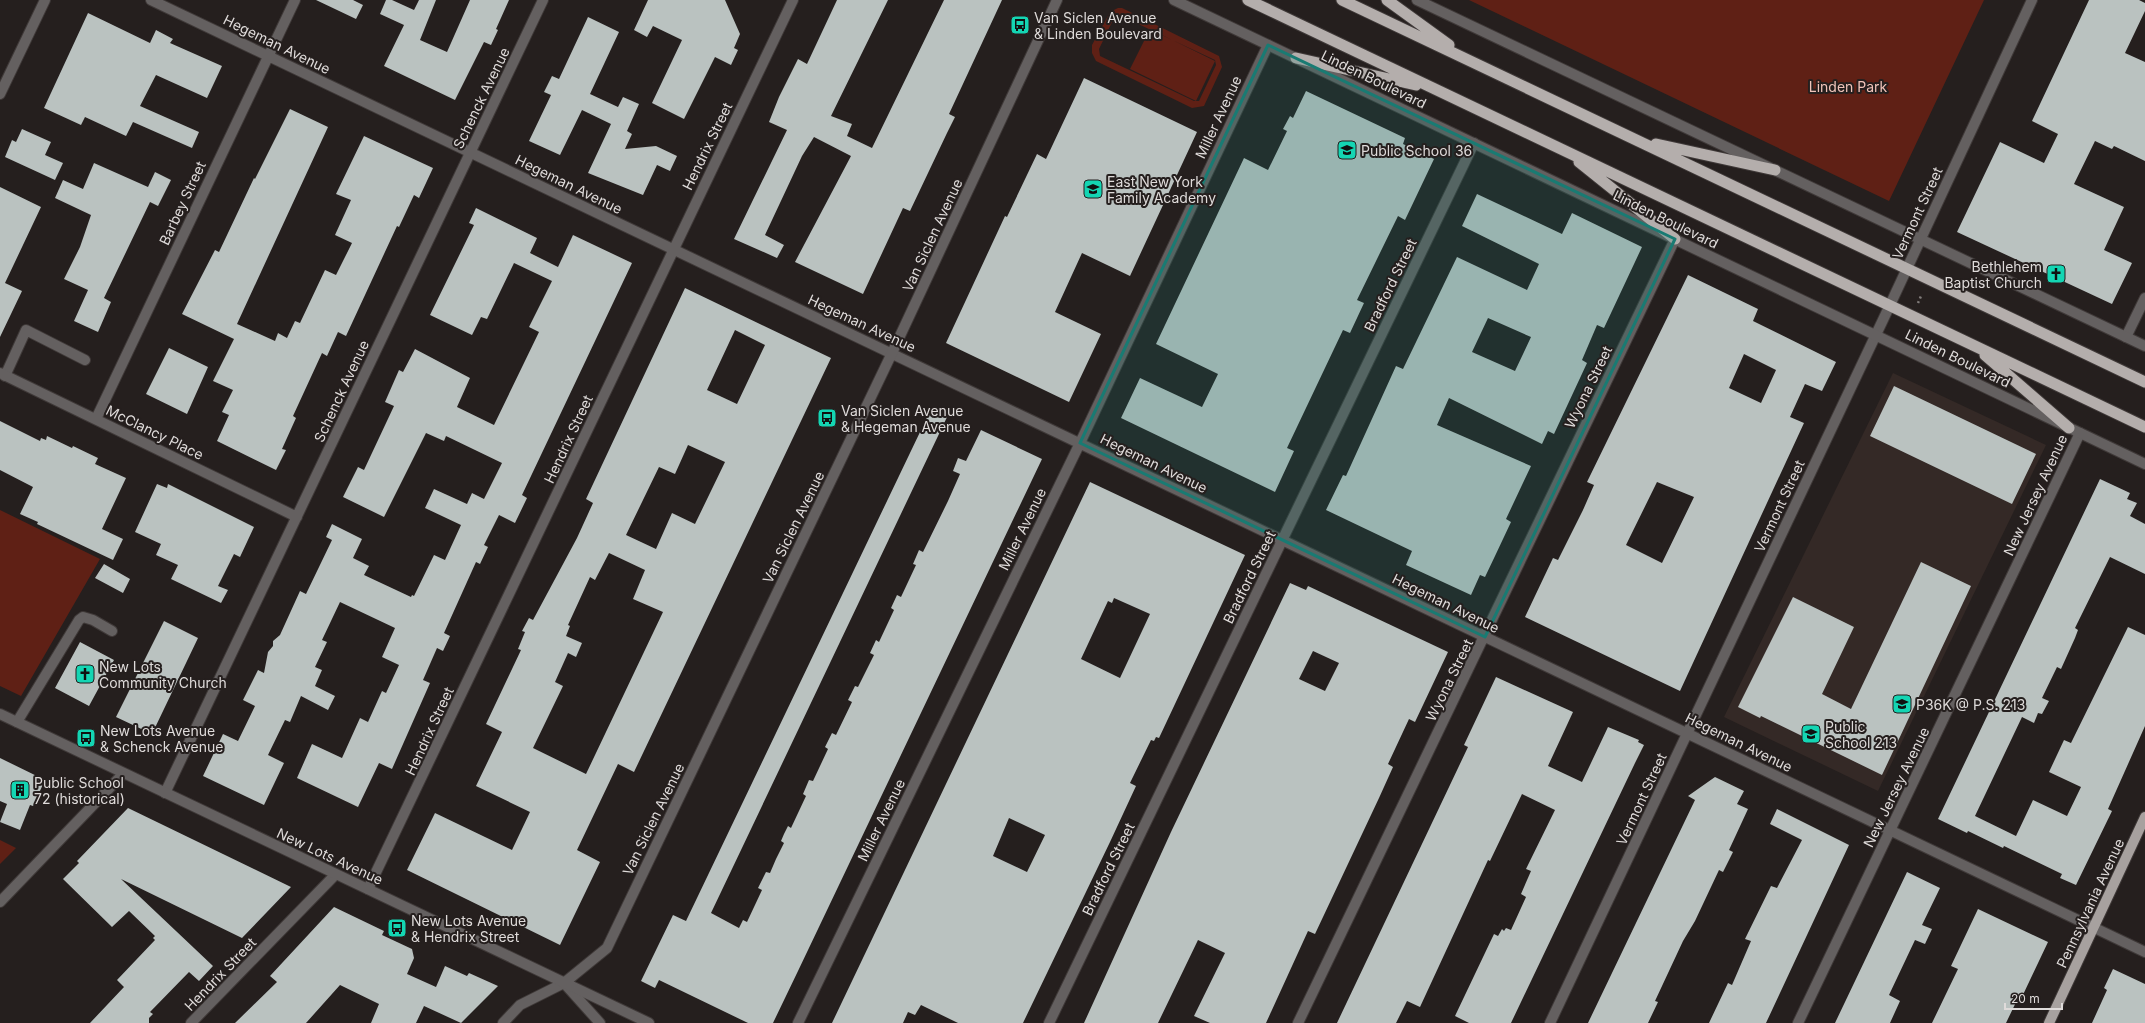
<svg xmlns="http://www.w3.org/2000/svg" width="2145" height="1023" font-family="Inter,sans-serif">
  <rect width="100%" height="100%" fill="#251f1e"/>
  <path fill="#342926" d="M1893 373 2046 445 1878 791 1724 717Z"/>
  <path fill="#5f2015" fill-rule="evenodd" d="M1469 0H1984L1889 201Z
    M1118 8H1122L1219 56 1222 67 1204 106 1192 108 1096 61 1092 53V45L1110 12ZM1119 15 1215 60 1216 65 1199 101H1194L1100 56 1099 49 1114 18Z
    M1150 29 1215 61 1196 101 1130 69Z
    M0 510 100 559 21 696 0 686Z
    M0 840 16 848 0 864Z"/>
  <path fill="#bac2c0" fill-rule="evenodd" d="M316 0H353L363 5 356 19Z
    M386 0H392L414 10 419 0H436L420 40 447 52 470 0H509L496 29 498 30 491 45 484 42 455 100 384 66 404 25 380 14Z
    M648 0H725L740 34 734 48 738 50 731 65 715 57 684 119 652 103 682 40 653 26 647 37 634 30Z
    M837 0H888L831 116 852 124 847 136 872 148 944 0H1002L949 114 955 117 947 133 910 211 903 208 863 294 795 262 851 156 814 137 802 156 765 235 784 245 777 258 734 239 787 130 769 122 779 97 798 59 807 64Z
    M2089 0H2139L2145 3V11L2125 53 2145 62V161L2114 146 2112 149 2095 141 2074 184 2124 207 2104 250 2132 263 2112 304 1957 232 2000 142 2044 163 2058 134 2032 121Z
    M88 13 150 43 156 30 173 39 170 43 222 66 207 98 156 75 140 106 199 132 192 148 133 122 126 136 85 117 81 125 44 108Z
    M588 17 619 32 590 94 618 107 623 97 639 104 627 131 632 134 625 149 656 146 677 156 670 171 657 165 643 195 588 173 611 124 582 110 560 155 529 141 551 95 544 92 552 76 559 79Z
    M1084 78 1197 132 1130 276 1082 253 1055 312 1101 334 1069 402 946 343 1005 216 1007 217 1037 154 1046 159Z
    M1306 91 1405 138 1403 144 1434 159 1405 220 1398 216 1357 300 1364 303 1350 333 1343 330 1287 448 1294 451 1275 492 1121 418 1140 378 1202 407 1218 374 1156 344 1244 158 1268 170 1287 131 1283 129 1290 116 1293 118Z
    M290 109 328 127 237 324 275 341 278 333 287 338 295 321 300 323 325 270 336 275 352 243 335 235 351 200 336 194 364 136 433 168 419 198 414 195 399 227 397 226 346 336 338 332 327 356 322 353 293 416 296 418 282 449 286 450 276 470 217 441 229 415 222 412 233 390 213 381 234 339 182 314 215 250 219 252 254 178 255 179Z
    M22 129 51 142 45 155 63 163 55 180 5 157 12 140 16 142Z
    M94 163 148 187 155 172 171 180 158 206 150 202 104 298 111 302 98 332 74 321 88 290 64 279 80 247 91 215 55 198 63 180 83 189Z
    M0 187 41 207 5 283 22 291 0 337Z
    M1477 194 1562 234 1572 213 1642 247 1604 328 1597 325 1582 360 1587 363 1554 434 1548 431 1542 444 1449 398 1437 425 1531 466 1506 519 1511 522 1495 556 1485 577 1480 575 1471 595 1406 565 1412 551 1326 510 1343 475 1346 476 1396 366 1403 369 1457 257 1527 290 1539 264 1462 226ZM1488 318 1531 337 1515 371 1472 352Z
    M476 208 537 238 530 253 558 267 573 235 632 263 522 495 527 498 515 523 499 515 484 545 488 547 480 564 476 562 444 633 450 636 443 651 437 648 423 680 430 683 392 769 379 763 358 807 297 778 312 744 342 758 360 718 368 722 382 691 386 693 399 665 382 657 395 628 340 602 322 640 327 642 315 667 322 670 315 686 335 696 328 710 301 696 290 722 285 720 268 755 284 763 264 805 203 776 223 734 238 741 255 706 243 700 258 670 264 673 268 652 273 646V641L280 635 300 591 306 594 332 540 326 537 332 524 362 539 353 558 369 566 364 575 411 597 412 595 414 596 434 555 445 560 461 525 425 508 434 489 467 504 472 493 484 499 502 463 446 436 444 441 426 433 384 517 343 497 358 467 364 470 394 406 385 402 399 370 403 372 415 349 470 378 457 407 494 425 539 332 529 327 552 281 514 263 487 319 481 317 472 335 430 315 474 225 469 223Z
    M1688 275 1758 309 1753 321 1836 362 1822 391 1805 384 1790 417 1804 423 1680 691 1525 617 1553 558 1558 560 1583 510 1594 485 1587 482ZM1744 354 1776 370 1761 403 1729 388ZM1657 482 1694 497 1662 563 1626 545Z
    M685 288 831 358 634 772 618 764 577 850 600 862 560 945 407 870 435 813 512 850 530 812 476 786 502 732 486 724 521 650 518 649 525 632 522 631 529 618 533 620 577 538 593 503 586 499ZM735 330 765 345 737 404 707 390ZM688 445 725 462 695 524 672 513 656 549 626 535 659 467 675 474ZM609 553 645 570 633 599 663 612 586 774 533 748 563 686 555 682 568 653 576 657 582 643 566 636 570 626 568 625 590 577 595 580Z
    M169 348 208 367 187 414 146 394Z
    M1894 386 2036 454 2012 504 1870 436Z
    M932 407 948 415 711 913 739 928 743 920 747 922 762 890 758 888 766 872 770 873 776 859 784 843 781 841 784 834 788 826 791 828 806 796 803 794 809 780 813 781 828 749 825 747 832 733 836 735 852 702 848 700 855 686 858 687 874 655 870 653 876 640 879 642 894 610 891 608 897 595 901 597 916 565 913 564 919 550 923 552 948 501 960 474 953 471 958 458 966 461 981 430 1042 459 798 971 773 1023H748L659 980 655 988 641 981 673 915 686 921Z
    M0 421 40 441 41 438 46 440 47 436 72 448 73 446 98 458 95 464 126 478 102 529 123 539 113 560 37 524 38 522 20 514 33 487 0 470Z
    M2100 479 2130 493 2127 499 2137 503 2130 516 2145 524V574L2110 557 2075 628 2078 630 2075 638 2061 669 2057 667 2042 698 2049 701 2042 714 2038 713 2034 723 2022 717 1975 816 2016 836 2033 800 2067 816 2081 787 2049 772 2064 740 2071 743 2128 627 2145 635V726L2108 809 2112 811 2076 885 2060 878 2062 874 2004 846 2003 848 1968 831 1967 833 1938 819Z
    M1090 482 1245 555 1159 738 1156 737 1154 741 1151 740 1130 783 1136 786 1110 842 1023 1023H958L921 1005 915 1015 908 1012 903 1023H832ZM1114 598 1150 614 1120 678 1081 659 1108 601 1112 603ZM1009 818 1045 835 1027 872 993 856Z
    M157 484 167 488 168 484 254 527 240 557 234 554 218 586 228 590 221 603 171 579 178 565 156 555 161 544 135 532Z
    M1921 562 1971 586 1882 775 1761 716 1760 718 1738 707 1793 597 1854 627 1822 694 1851 709Z
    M104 564 130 579 123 593 95 578Z
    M1290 583 1306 590 1308 586 1448 652 1415 722 1409 719 1388 764 1393 767 1379 798 1315 934 1308 931 1266 1023H1210L1194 1016 1225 953 1198 940 1158 1023H1084L1171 832ZM1313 651 1339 663 1325 691 1299 679Z
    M164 621 198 638 152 734 116 717Z
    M80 642 114 660 89 706 55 688Z
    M1496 677 1573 712 1548 766 1582 782 1608 727 1639 740 1638 742 1644 745 1635 763 1511 1023H1469L1455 1016 1494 934 1498 936 1502 929 1504 931 1506 928 1511 930 1526 897 1521 894 1531 871 1526 869 1555 810 1522 794 1490 861 1488 860 1420 1007 1407 1001 1396 1023H1337L1468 747 1464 745Z
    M0 758 45 780 33 806 30 805 20 830 0 822 7 804 0 801Z
    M1715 777 1744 791 1737 804 1748 809 1729 850 1733 852 1723 872 1719 870 1695 921 1683 941 1655 1001 1658 1002 1648 1023H1588L1695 800 1688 796Z
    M128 808 291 887 242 938 121 879 213 966 199 981 189 972 150 1012 153 1014 149 1018V1023H90L124 987 117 980 155 940 153 938 155 936 129 911 112 927 63 879 79 863 77 861Z
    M1777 809 1849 845 1766 1023H1709L1728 983 1732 985 1751 941 1745 939 1771 886 1777 888 1802 840 1770 824Z
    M1907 872 1940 888 1922 925 1932 929 1925 944 1915 940 1889 995 1900 1001 1890 1023H1835Z
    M334 907 384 931 382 935 412 949 414 958 407 974 436 987 445 966 467 976 469 973 498 986 461 1023 424 1006 416 1023H371L379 1004 340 985 306 1023H235L277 982 270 976Z
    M1978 909 2048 942 2021 999 2018 998 2006 1023H1932L1958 969 1951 966Z
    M2113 969 2145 984V1023H2092L2107 990 2104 988Z"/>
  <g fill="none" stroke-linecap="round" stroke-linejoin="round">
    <defs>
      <path id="service" d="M5 376 26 330 85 360
        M17 722 79 620 83 617 93 620 112 631"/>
      <path id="minor" d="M151 0 2145 952
        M0 94 45 0
        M2126 337 2145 298
        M0 373 297 517
        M96 419 295 0
        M165 793 543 0
        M368 889 793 0
        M0 902 123 774
        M191 1023 335 875
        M503 1023 520 1005 564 983 600 1023
        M798 1023 1080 443 1268 45
        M1049 1023 1474 143
        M1298 1023 1675 239
        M1550 1023 1890 305 2032 0
        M1798 1023 2080 433"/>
      <path id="tertiary" d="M1174 0 2145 464
        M1417 0 2145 346
        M0 714 649 1023
        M564 983 607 948 892 353 1057 0"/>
      <path id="primary" d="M2049 1023 2145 817"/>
      <path id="trunk" d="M1248 0 2145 427
        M1342 0 2145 382
        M1387 0 1449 45
        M1296 58 1416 85
        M1656 144 1775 170
        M1579 162 1675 239
        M1985 355 2069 428"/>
    </defs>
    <use href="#service" stroke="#3f3938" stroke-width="12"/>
    <use href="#minor" stroke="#3f3938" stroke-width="12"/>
    <use href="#tertiary" stroke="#3f3938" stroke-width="12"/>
    <use href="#primary" stroke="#3f3938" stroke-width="12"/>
    <use href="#trunk" stroke="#3f3938" stroke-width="13"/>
    <path stroke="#817c7b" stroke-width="2.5" stroke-dasharray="2 3" stroke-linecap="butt" d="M1918 303 1921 296"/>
    <use href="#service" stroke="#646060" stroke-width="10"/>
    <use href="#minor" stroke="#646060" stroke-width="10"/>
    <use href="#tertiary" stroke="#646060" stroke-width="10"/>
    <use href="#primary" stroke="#a7a19f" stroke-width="10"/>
    <use href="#trunk" stroke="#b4aeac" stroke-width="11"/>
  </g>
  <path fill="#197b73" fill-opacity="0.2" stroke="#197b73" stroke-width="3" stroke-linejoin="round" d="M1268 45 1675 239 1485 637 1080 443Z"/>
  <defs>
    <symbol id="bus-square" viewBox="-11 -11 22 22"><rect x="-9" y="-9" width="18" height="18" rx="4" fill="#14d5b3" stroke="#251f1e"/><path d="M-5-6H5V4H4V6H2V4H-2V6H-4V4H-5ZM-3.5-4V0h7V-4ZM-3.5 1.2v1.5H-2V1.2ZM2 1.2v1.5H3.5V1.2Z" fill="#111"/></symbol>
    <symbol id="school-square" viewBox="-11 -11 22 22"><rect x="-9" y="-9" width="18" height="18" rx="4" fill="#14d5b3" stroke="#251f1e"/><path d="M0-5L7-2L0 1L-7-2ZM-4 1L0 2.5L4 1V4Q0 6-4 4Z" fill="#111"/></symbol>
    <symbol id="church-square" viewBox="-11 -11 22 22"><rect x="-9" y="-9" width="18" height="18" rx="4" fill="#14d5b3" stroke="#251f1e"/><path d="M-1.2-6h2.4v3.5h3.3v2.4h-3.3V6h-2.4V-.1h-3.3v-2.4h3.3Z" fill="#111"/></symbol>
    <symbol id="building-square" viewBox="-11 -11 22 22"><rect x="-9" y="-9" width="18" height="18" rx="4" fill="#14d5b3" stroke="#251f1e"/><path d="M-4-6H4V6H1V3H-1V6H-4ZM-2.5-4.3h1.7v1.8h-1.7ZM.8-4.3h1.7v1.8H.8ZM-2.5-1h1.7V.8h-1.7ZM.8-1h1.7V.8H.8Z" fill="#111"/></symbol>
  </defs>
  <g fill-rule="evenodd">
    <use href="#bus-square" x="1009" y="14" width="22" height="22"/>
    <use href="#school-square" x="1336" y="139" width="22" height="22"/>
    <use href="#school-square" x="1082" y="178" width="22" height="22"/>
    <use href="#church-square" x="2045" y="263" width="22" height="22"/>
    <use href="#bus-square" x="816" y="407" width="22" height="22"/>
    <use href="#church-square" x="74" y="663" width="22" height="22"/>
    <use href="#school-square" x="1891" y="693" width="22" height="22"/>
    <use href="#school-square" x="1800" y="723" width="22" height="22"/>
    <use href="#bus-square" x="75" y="727" width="22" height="22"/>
    <use href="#building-square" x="9" y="779" width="22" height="22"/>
    <use href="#bus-square" x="386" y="917" width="22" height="22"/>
  </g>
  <g text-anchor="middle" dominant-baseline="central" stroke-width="4" stroke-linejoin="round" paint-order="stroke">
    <g font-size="14" fill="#dfdbda" stroke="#251f1e" text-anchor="start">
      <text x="1034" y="17">Van Siclen Avenue<tspan x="1034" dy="16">&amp; Linden Boulevard</tspan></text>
      <text x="1361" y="150">Public School 36</text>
      <text x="1107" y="181">East New York<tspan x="1107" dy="16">Family Academy</tspan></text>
      <text x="2042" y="266" text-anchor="end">Bethlehem<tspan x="2042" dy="16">Baptist Church</tspan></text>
      <text x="841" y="410">Van Siclen Avenue<tspan x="841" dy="16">&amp; Hegeman Avenue</tspan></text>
      <text x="99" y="666">New Lots<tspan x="99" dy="16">Community Church</tspan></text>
      <text x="1916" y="704">P36K @ P.S. 213</text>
      <text x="1825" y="726">Public<tspan x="1825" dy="16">School 213</tspan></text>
      <text x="100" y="730">New Lots Avenue<tspan x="100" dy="16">&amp; Schenck Avenue</tspan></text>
      <text x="34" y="782">Public School<tspan x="34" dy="16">72 (historical)</tspan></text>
      <text x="411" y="920">New Lots Avenue<tspan x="411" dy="16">&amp; Hendrix Street</tspan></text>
    </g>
    <g font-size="14" fill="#dfdbda" stroke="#251f1e">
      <text transform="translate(277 44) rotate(26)">Hegeman Avenue</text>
      <text transform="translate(1374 79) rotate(26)">Linden Boulevard</text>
      <text transform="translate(481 98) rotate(-64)">Schenck Avenue</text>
      <text transform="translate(1218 117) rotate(-65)">Miller Avenue</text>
      <text transform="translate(707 146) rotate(-64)">Hendrix Street</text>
      <text transform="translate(569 184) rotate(26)">Hegeman Avenue</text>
      <text transform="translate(182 203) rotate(-65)">Barbey Street</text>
      <text transform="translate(1917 213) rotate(-65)">Vermont Street</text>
      <text transform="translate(1666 219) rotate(26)">Linden Boulevard</text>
      <text transform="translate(932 235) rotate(-65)">Van Siclen Avenue</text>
      <text transform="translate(1390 285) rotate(-64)">Bradford Street</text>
      <text transform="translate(862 323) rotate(25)">Hegeman Avenue</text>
      <text transform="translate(1958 358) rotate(26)">Linden Boulevard</text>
      <text transform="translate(1588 387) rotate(-64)">Wyona Street</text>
      <text transform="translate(341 391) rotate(-65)">Schenck Avenue</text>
      <text transform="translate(155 432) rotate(26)">McClancy Place</text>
      <text transform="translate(568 439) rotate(-65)">Hendrix Street</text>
      <text transform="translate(1154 463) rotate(26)">Hegeman Avenue</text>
      <text transform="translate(2035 495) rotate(-65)">New Jersey Avenue</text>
      <text transform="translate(1779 506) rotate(-65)">Vermont Street</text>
      <text transform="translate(793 527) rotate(-64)">Van Siclen Avenue</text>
      <text transform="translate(1022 529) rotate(-64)">Miller Avenue</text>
      <text transform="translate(1249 577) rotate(-64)">Bradford Street</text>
      <text transform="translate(1446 603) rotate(26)">Hegeman Avenue</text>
      <text transform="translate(1449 680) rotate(-64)">Wyona Street</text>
      <text transform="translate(429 731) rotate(-65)">Hendrix Street</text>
      <text transform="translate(1739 742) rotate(26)">Hegeman Avenue</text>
      <text transform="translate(1896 787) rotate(-64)">New Jersey Avenue</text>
      <text transform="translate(1641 799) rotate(-65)">Vermont Street</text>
      <text transform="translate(653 819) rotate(-64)">Van Siclen Avenue</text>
      <text transform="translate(881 820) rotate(-64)">Miller Avenue</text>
      <text transform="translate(330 856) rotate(25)">New Lots Avenue</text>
      <text transform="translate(1108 869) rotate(-64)">Bradford Street</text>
      <text transform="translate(2090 903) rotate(-65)">Pennsylvania Avenue</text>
      <text transform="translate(220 974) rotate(-46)">Hendrix Street</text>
    </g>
    <g font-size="14" fill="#f0c3b9" stroke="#251f1e">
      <text x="1848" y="86">Linden Park</text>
    </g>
  </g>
  <path d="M2005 1003v6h57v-6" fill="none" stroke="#dfdbda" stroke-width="2"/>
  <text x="2011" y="1003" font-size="12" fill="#dfdbda" stroke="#251f1e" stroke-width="3" paint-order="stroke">20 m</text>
</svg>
